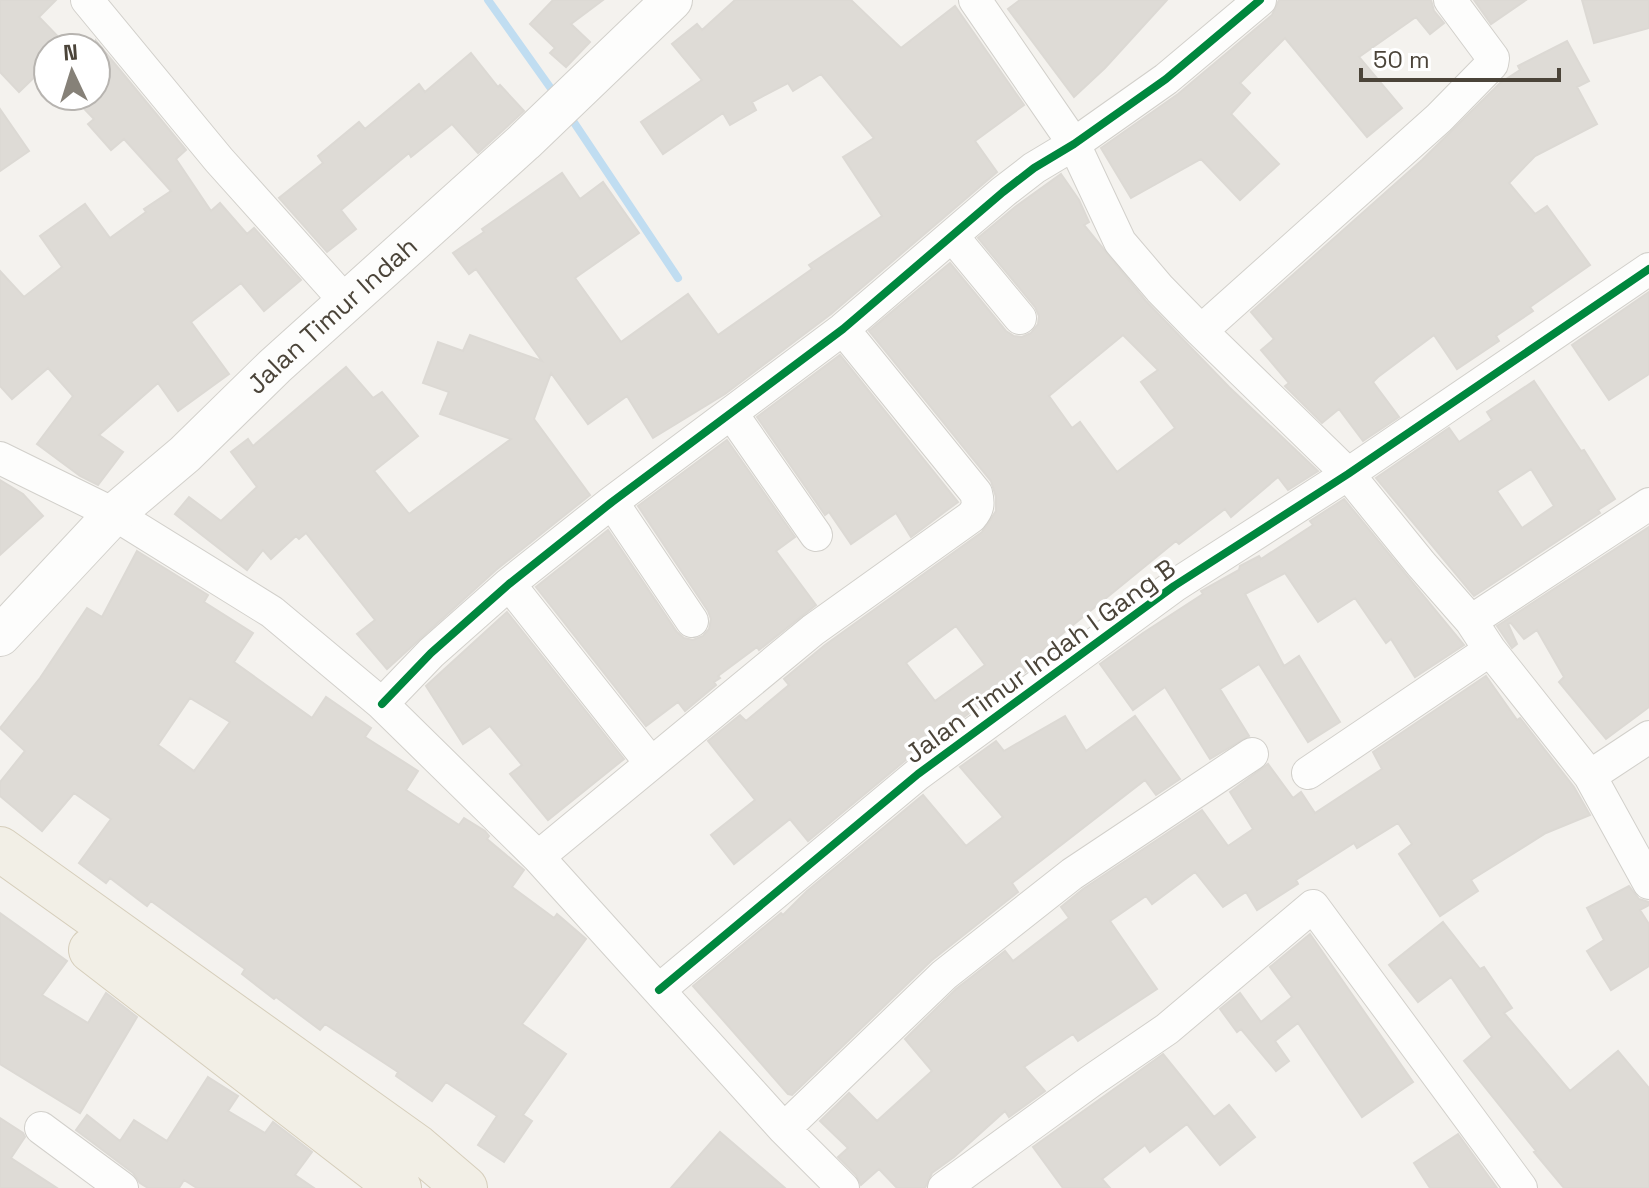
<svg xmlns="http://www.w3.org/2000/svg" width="1649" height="1188" font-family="'Space Grotesk',sans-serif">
  <rect width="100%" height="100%" fill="#f4f2ee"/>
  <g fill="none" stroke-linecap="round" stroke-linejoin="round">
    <path stroke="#c0ddf1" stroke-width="8" d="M488 0 557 97
      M569 115 678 278"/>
  </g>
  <path fill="#dedbd6" stroke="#dcd9d4" stroke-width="2" fill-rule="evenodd" d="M0 0H56L39 17 69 48H48V64L19 92 0 72Z
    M553 0H603L571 24 590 42 566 67 550 53 555 48 530 24Z
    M735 0H851L901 48 955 6 1024 105 975 141 997 172 831 314 725 394 653 438 627 396 588 424 551 373 534 419 590 495 496 570 387 669 357 634 375 620 306 533 299 539 296 536 271 559 263 550 247 570 175 514 189 497 221 521 257 487 231 452 248 439 253 446 346 367 373 398 382 392 418 436 374 471 409 514 511 439 440 414 449 392 423 383 438 342 463 351 470 335 542 361 476 269 469 274 453 253 484 232 482 229 562 173 580 199 603 182 639 233 575 278 621 342 688 294 718 335 812 269 809 265 882 216 843 157 874 138 821 74 793 91 788 83 752 102 756 110 730 125 723 113 663 154 641 122 702 80 672 44 697 24 702 30Z
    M1020 0H1167L1105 68 1074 97 1008 9Z
    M1279 0H1431L1434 11 1444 23 1430 34 1416 17 1359 57 1402 108 1367 137 1285 38 1240 83 1250 93 1231 114 1279 164 1240 200 1201 159 1131 198 1101 148 1178 94 1272 15Z
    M1474 0H1526L1491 24Z
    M1582 0H1649V28L1594 43Z
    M96 41 186 150 176 159 211 211 220 203 247 234 254 228 301 280 264 311 241 283 191 322 229 374 178 411 158 383 99 435 123 452 98 485 80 476 37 444 73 396 48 368 12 399 0 386V271L24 297 62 267 40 236 85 204 110 238 146 212 144 209 171 191 124 139 111 150 88 124 94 119 72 96H96Z
    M1567 41 1589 81 1577 87 1597 124 1535 156 1509 183 1535 214 1547 206 1590 265 1530 307 1533 311 1496 336 1499 341 1457 369 1434 335 1378 377 1373 382 1399 417 1363 441 1339 409 1322 423 1285 386 1289 383 1261 350 1274 339 1251 312 1422 160 1500 83 1520 70 1518 66Z
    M471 53 498 87 500 85 524 111 478 153 452 124 411 157 409 153 341 210 356 229 327 252 279 198 323 163 318 156 359 122 365 129 419 84 425 92Z
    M0 109 29 151 0 171Z
    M1061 174 1079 200 1089 222 1084 225 1146 301 1229 387 1318 471 1288 490 1278 477 1231 517 1225 509 1179 544 1176 541 1040 652 1044 658 907 759 808 841 790 819 734 864 711 835 755 800 708 741 740 715 746 721 789 685 784 679 825 645 982 532 996 511V497L991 481 869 331 950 263 1006 331 1014 336 1022 337 1031 333 1038 324 1039 316 1035 307 978 238 1015 207ZM1123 335 1158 370 1141 382 1175 428 1117 472 1080 422 1072 428 1049 396ZM956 626 985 665 935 701 906 663Z
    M1649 292V374L1609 400 1572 345Z
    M840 355 958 502 911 537 896 513 851 544 829 512 825 515 757 417Z
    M1534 381 1581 451 1584 450 1615 499 1598 510 1600 513 1474 596 1376 478 1449 428 1459 442 1492 420 1487 412ZM1531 469 1554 506 1522 528 1497 491Z
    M727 440 795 537 776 551 816 605 759 650 757 647 718 676 720 678 714 682 716 685 685 711 678 702 646 726 536 587 608 530 677 632 684 638 693 640 703 636 709 629 711 619 708 611 638 506Z
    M0 480 23 494 43 516 0 555Z
    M1344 499 1464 645 1415 677 1391 639 1386 643 1355 598 1318 622 1285 573 1245 594 1284 666 1299 656 1340 722 1308 742 1259 664 1220 689 1249 736 1210 759 1165 687 1133 710 1100 664 1143 633 1203 594 1201 591 1239 570 1240 566 1259 556 1261 559 1313 525 1310 521Z
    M1649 527V707L1606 739 1559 682 1564 677 1537 630 1524 639 1511 623 1508 624 1517 644 1512 648 1497 626Z
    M137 551 208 595 204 602 253 633 234 662 312 718 326 697 371 728 365 737 418 771 406 790 459 825 464 818 485 831 489 836 487 839 524 870 512 887 554 918 557 914 586 939 522 1024 566 1054 523 1115 532 1121 504 1162 478 1145 497 1116 446 1082 432 1101 396 1076 398 1072 325 1024 320 1030 276 997 274 999 242 974 245 969 151 901 147 906 110 878 106 883 79 863 111 819 74 793 42 831 0 796V782L25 751 0 728 40 678 87 608 102 617ZM190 698 230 722 194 771 158 745Z
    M507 612 624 759 548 820 510 774 522 765 490 726 463 744 426 686Z
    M1486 676 1517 720 1520 718 1574 787 1590 815 1546 833 1471 880 1478 891 1440 916 1399 854 1412 844 1398 823 1357 848 1354 843 1296 880 1298 884 1257 910 1246 892 1223 907 1195 872 1152 904 1146 896 1110 921 1157 989 1078 1041 1073 1034 1024 1067 1045 1091 1009 1117 1005 1111 954 1157 932 1173 925 1188H897L879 1169 861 1185 856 1175 838 1157 848 1148 820 1121 849 1093 877 1121 932 1071 905 1039 956 989 1005 951 1013 961 1069 918 1061 907 1083 889 1202 810 1228 846 1253 829 1230 792 1268 764 1293 798 1301 792 1315 813 1382 769 1373 752Z
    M1065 716 1086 751 1135 716 1180 779 1156 795 1145 780 1012 883 1018 892 931 961 792 1095 788 1094 693 986 781 913 783 915 807 891 923 795 966 846 1003 817 960 767 996 741 1004 751Z
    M1629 886 1639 899 1649 902V905L1640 910 1649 924V966L1611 990 1587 951 1604 940 1587 908Z
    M0 913 67 961 42 995 88 1023 106 993 137 1017 80 1113 0 1064Z
    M1443 922 1480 969 1484 967 1512 1008 1504 1013 1570 1091 1618 1051 1649 1088V1188H1564L1534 1152 1536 1151 1464 1061 1492 1037 1451 977 1418 1002 1389 965Z
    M1310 934 1413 1082 1362 1117 1298 1023 1275 1041 1289 1061 1276 1071 1241 1029 1237 1032 1220 1009 1240 993 1261 1022 1292 997 1270 967Z
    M1163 1054 1214 1117 1229 1105 1255 1137 1220 1165 1187 1124 1150 1152 1145 1145 1102 1179 1110 1188H1063L1033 1147Z
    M208 1077 238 1096 228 1111 265 1133 273 1122 312 1152 295 1175 314 1188H197L184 1180 179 1188H148L140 1183 133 1173 76 1130 87 1115 120 1141 134 1120 167 1141Z
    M0 1118 23 1133 25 1137 11 1158 57 1188H0Z
    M720 1132 785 1188H671Z
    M1458 1134 1497 1188H1430L1414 1163Z"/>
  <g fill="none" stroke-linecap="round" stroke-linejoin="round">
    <defs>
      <path id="minor" d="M87 0 219 160 347 303
        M975 0 1074 144 1120 242 1160 289 1201 331 1348 474 1421 564 1471 621 1490 650 1590 776 1649 883
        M953 237 1020 318
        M1201 331 1439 118 1492 64 1493 58 1450 0
        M732 414 816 535
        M0 458 114 514 272 612 382 704 538 857 784 1129 843 1188
        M612 502 692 621
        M509 584 650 762
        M1471 621 1649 504
        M382 704 431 653 509 584 612 502 843 329 1003 192 1034 168 1074 144 1166 79 1260 0
        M1308 773 1490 650
        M1590 776 1649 737
        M538 857 813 630 971 517C978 509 979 504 976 493L843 329
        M659 990 918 774 1174 586 1348 474 1649 269
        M41 1128 122 1188
        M784 1129 944 975 1072 874 1252 754
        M944 1188 1091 1081 1167 1029 1313 906 1521 1188"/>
      <g id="tertiary">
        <path id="s1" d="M0 636 114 514 185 454 275 366 524 142 672 0"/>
      </g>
      <path id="primary" d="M0 849 417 1147 465 1188
        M91 950 399 1188"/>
    </defs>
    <use href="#minor" stroke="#d2d0cb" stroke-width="34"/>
    <use href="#tertiary" stroke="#d2d0cb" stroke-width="42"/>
    <use href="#primary" stroke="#d6cebb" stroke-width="46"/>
    <use href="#minor" stroke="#fdfdfc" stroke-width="32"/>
    <use href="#tertiary" stroke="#fdfdfc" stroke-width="40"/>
    <use href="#primary" stroke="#f2efe6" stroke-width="44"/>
    <defs>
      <path id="cycleway" d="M382 704 431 653 509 584 612 502 843 329 1003 192 1034 168 1074 144 1166 79 1260 0
        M659 990 918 774 1174 586 1348 474 1649 269"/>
    </defs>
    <use href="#cycleway" stroke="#fff" stroke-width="13"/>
    <use href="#cycleway" stroke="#00873e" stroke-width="8"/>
  </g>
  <g text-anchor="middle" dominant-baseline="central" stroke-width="7" stroke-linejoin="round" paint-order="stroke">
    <g font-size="26" fill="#4b4439" stroke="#fff">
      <text stroke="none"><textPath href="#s1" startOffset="462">Jalan Timur Indah</textPath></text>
      <text transform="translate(1040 661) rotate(-36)">Jalan Timur Indah I Gang B</text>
    </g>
  </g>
  <g transform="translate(72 72) rotate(356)"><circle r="38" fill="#ffffff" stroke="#b7b4b0" stroke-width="2"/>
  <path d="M0-6L14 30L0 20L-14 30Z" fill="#868178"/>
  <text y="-12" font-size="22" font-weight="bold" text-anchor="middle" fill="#4b4439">N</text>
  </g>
  <path d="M1361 68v12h198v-12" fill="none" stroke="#4b4439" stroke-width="4"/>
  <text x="1373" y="68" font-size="24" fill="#4b4439" stroke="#ffffff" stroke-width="6" paint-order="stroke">50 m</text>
</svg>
